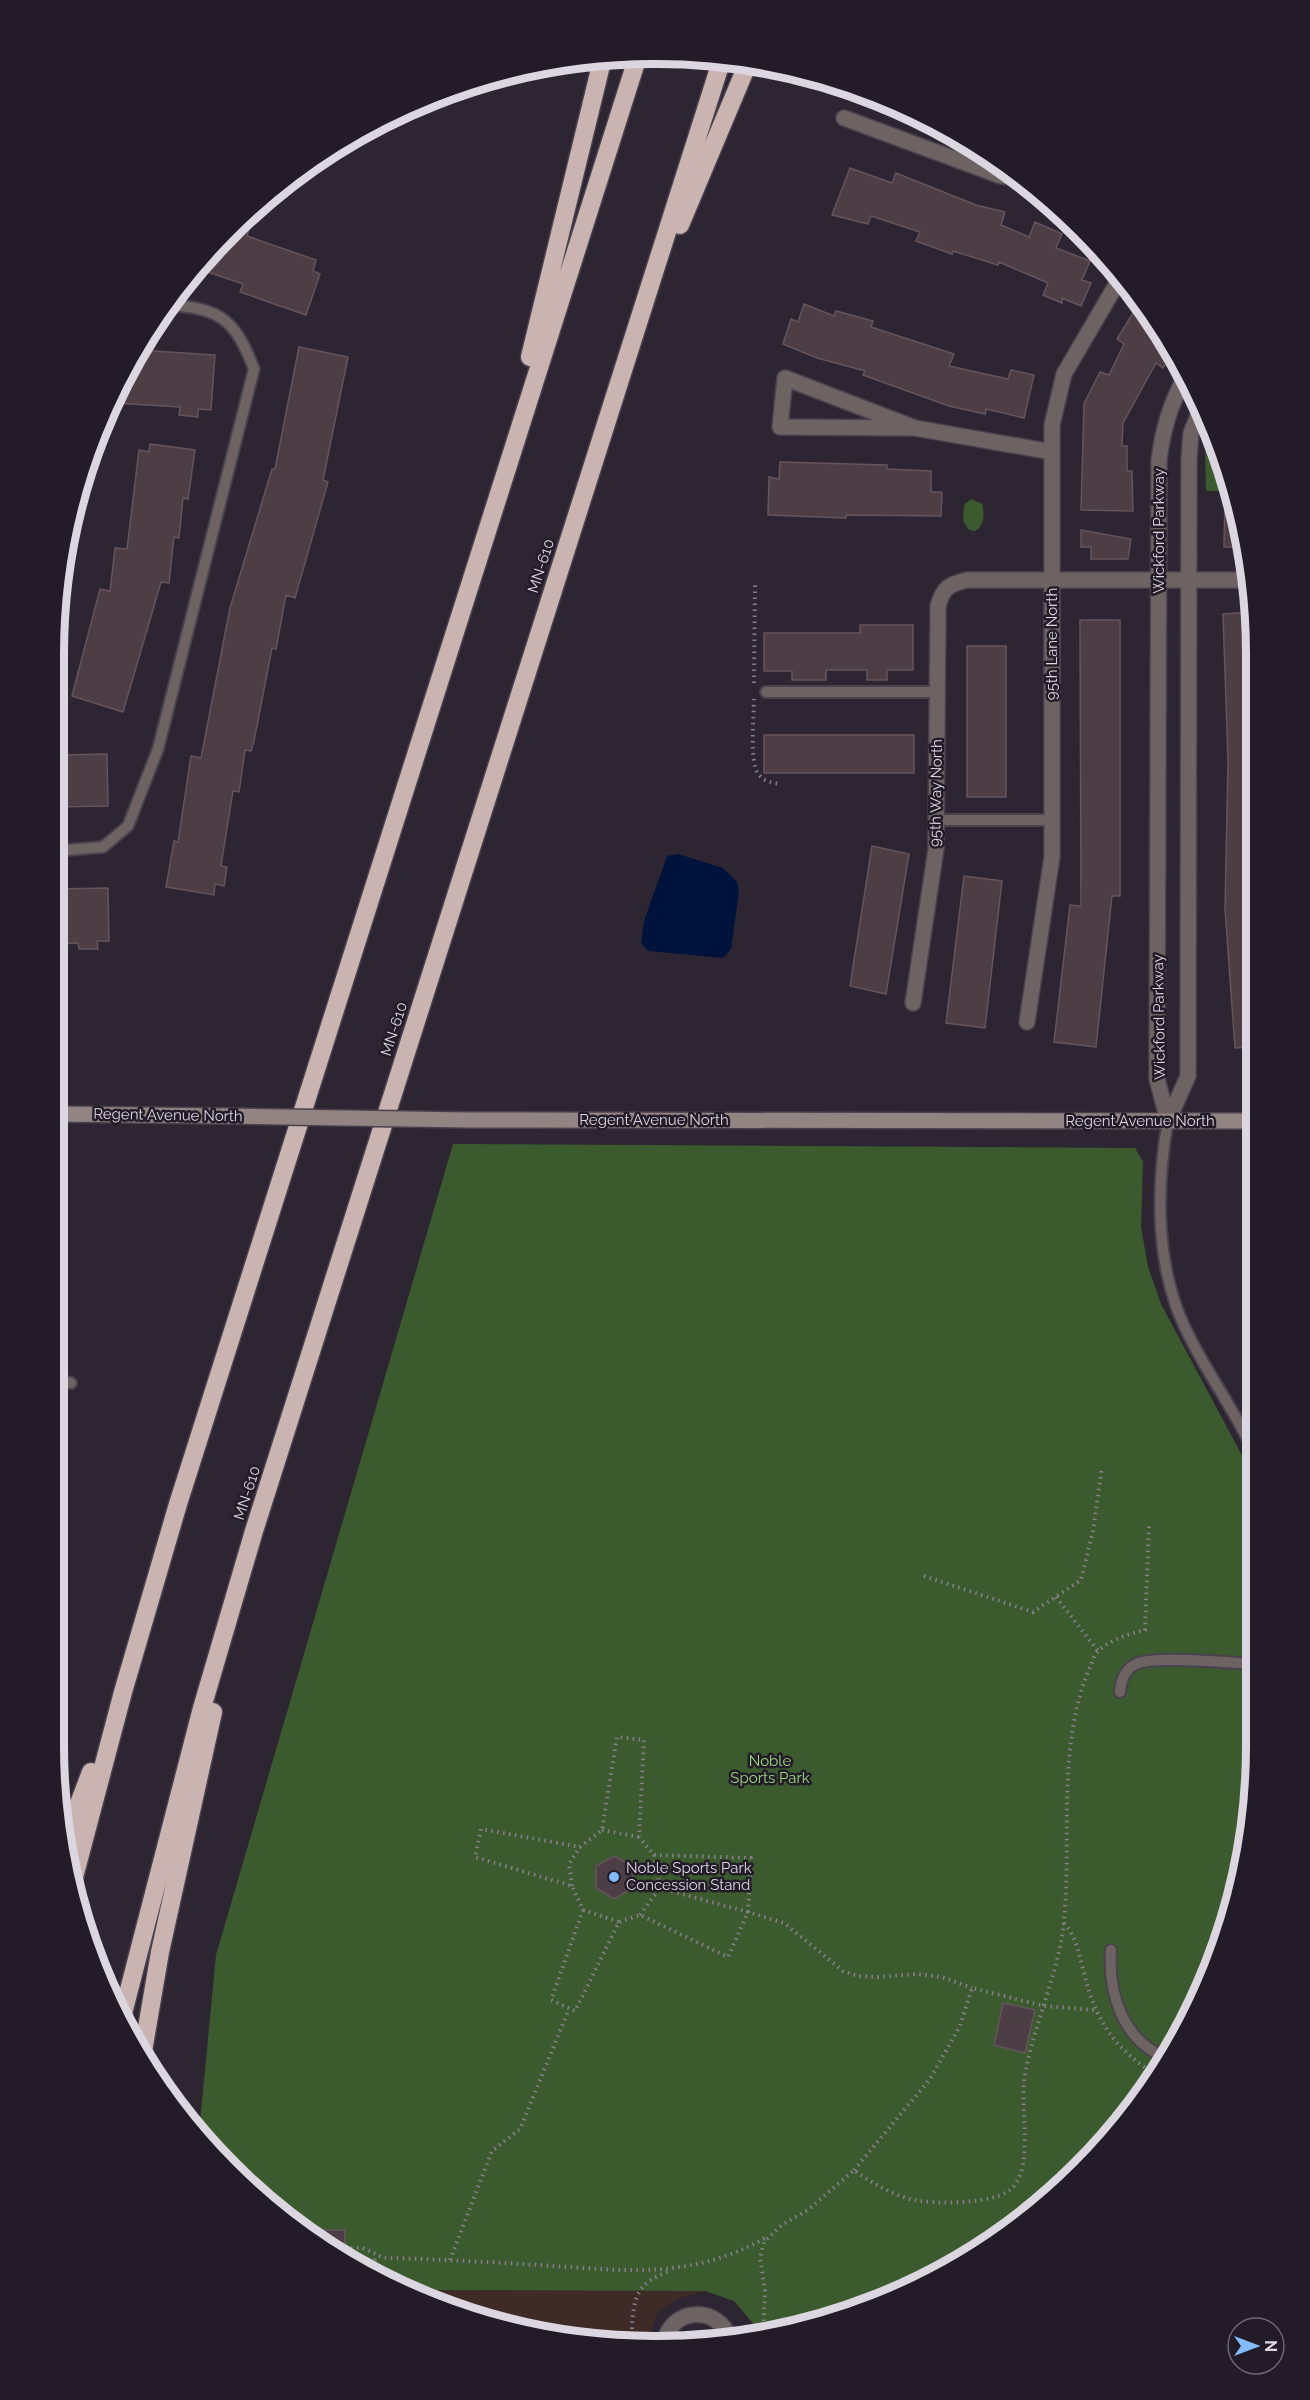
<svg xmlns="http://www.w3.org/2000/svg" width="1310" height="2400" font-family="Raleway,sans-serif">
  <rect width="100%" height="100%" fill="#2d2632"/>
  <path fill="#3e2b28" d="M405 2290 705 2291 677 2299 657 2314 651 2329V2345H615L500 2326 425 2300Z"/>
  <path fill="#3b5b2e" d="M1211 426 1228 491H1206L1205 450Z
    M971 499 982 504C985 514 984 526 975 531L969 530 963 521 964 505Z
    M453 1144 1135 1148 1143 1162 1141 1227 1148 1267 1161 1304 1246 1463 1254 1485 1255 1784 1235 1901 1176 2045 1132 2111 1052 2197 989 2245 885 2300 810 2326 762 2334 734 2301 705 2291 405 2290 321 2245 258 2197 199 2133 216 1955Z"/>
  <path fill="#00133c" d="M678 854 723 868 737 882 739 892 731 949 723 958 648 951 641 943 644 921 667 856Z"/>
  <path fill="#4d3e45" stroke="#65545c" stroke-width="1.5" d="M850 168 892 183 896 173 976 205 1005 212 1001 225 1029 237 1035 222 1062 234 1056 248 1090 261 1082 280 1091 283 1081 306 1062 298V303L1043 295 1048 283 999 262 998 265 953 251 952 254 916 241 920 232 871 216 868 224 832 215Z
    M254 211 247 236 316 260 313 271 320 274 306 315 240 292 243 284 205 271 213 250Z
    M1139 303 1155 321 1172 353 1163 368 1156 363 1123 423 1122 446H1127V471H1132L1133 511 1081 510 1084 404 1100 372 1109 375 1124 344 1117 339Z
    M804 304 834 316 836 311 873 321 871 327 954 354 949 366 1008 379 1011 370 1034 375 1024 418 986 409 985 414 949 406 863 375 865 371 817 358 783 344 791 319 798 322Z
    M299 347 348 357 323 480 328 482 295 598 286 595 276 649 272 648 254 741 251 751 245 750 239 792 233 791 221 866 227 867 224 886 215 884 214 895 166 887 174 841 178 842 191 756 201 758 230 608 272 469H275Z
    M138 350 215 355 211 410 198 409V417L179 415 180 407 115 403Z
    M150 444 195 450 188 499 183 498 179 538 174 537 169 583 161 582 123 712 72 696 100 589 110 591 115 548 127 549 139 450 149 452Z
    M780 462 887 465V469L931 471V492H942L941 516 846 515V518L768 515 769 477 779 479Z
    M1225 496H1229L1243 547H1224Z
    M1081 530 1131 539 1128 559H1091V547H1081Z
    M1251 612 1252 1047 1235 1048 1225 909 1228 761 1223 614Z
    M1080 620H1120V896H1112L1096 1047 1054 1042 1070 905 1081 906Z
    M860 625H913V670H887V680H867V670H826V680H792V671H764V633H860Z
    M967 646H1006V797H967Z
    M764 735H914V773H764Z
    M107 754 108 806 55 807V755Z
    M872 846 909 854 886 994 850 986Z
    M964 876 1002 881 985 1028 946 1023Z
    M108 888 109 941H97L98 949H79L78 943 55 944V889Z
    M615 1856 633 1867V1888L614 1899 596 1888V1866Z
    M1003 2003 1035 2010 1025 2053 994 2045Z
    M316 2230H345V2258L316 2241Z"/>
  <g fill="none" stroke-linecap="round" stroke-linejoin="round">
    <defs>
      <path id="lane" d="M766 692H938
        M937 820H1052
        M55 851 103 847 128 826 158 749 254 369C236 322 222 308 170 305
        M1168 1121C1157 1181 1156 1248 1176 1306 1195 1358 1231 1402 1254 1452
        M54 1380 71 1383
        M1120 1692C1121 1681 1125 1669 1136 1664 1153 1655 1231 1663 1254 1664
        M1111 1950C1108 1992 1122 2041 1167 2058
        M598 2342 664 2343"/>
      <path id="street" d="M844 118 1001 176 1015 177
        M915 428 785 378 780 427 915 428 1052 452
        M913 1003 936 849 938 606C943 588 949 584 967 580H1251
        M1027 1022 1052 857V425L1064 374 1119 280
        M1168 1121 1157 1079 1159 460C1163 429 1170 405 1185 377
        M1168 1121 1188 1076 1189 458 1191 433 1201 408
        M664 2345C669 2307 718 2304 730 2339"/>
      <path id="secondary" d="M55 1114 224 1116
        M468 1120 1253 1121"/>
      <path id="highway" d="M680 225 748 63
        M530 357 603 57
        M64 1843 91 1772
        M72 1885 123 1692 178 1504 638 56
        M122 2017 202 1708 254 1531 722 59
        M142 2057 160 1952 213 1712"/>
    </defs>
    <use href="#lane" stroke="#49424e" stroke-width="14"/>
    <use href="#street" stroke="#49424e" stroke-width="18"/>
    <use href="#secondary" stroke="#49424e" stroke-width="18"/>
    <use href="#highway" stroke="#49424e" stroke-width="21"/>
    <path stroke="#86808b" stroke-width="4" stroke-dasharray="1.5 4.5" stroke-linecap="butt" d="M754 683 755 584
      M754 699C754 715 749 764 759 775 765 782 773 783 781 784
      M924 1576 1033 1612 1081 1580 1093 1531 1102 1467
      M1056 1597 1098 1651
      M602 1830 639 1837
      M572 1886 569 1864 580 1847
      M660 1888 748 1912 728 1957 640 1915 619 1922 575 2011 551 2000 583 1910 572 1886 475 1857 481 1829 580 1847 602 1830 617 1737 644 1740 639 1837 654 1855 751 1858 748 1912 784 1923 843 1971 858 1976 878 1977 916 1974 942 1977 972 1988
      M583 1910 619 1922
      M640 1915 660 1888 654 1855
      M1064 1923C1077 1938 1079 1955 1084 1973 1096 2022 1114 2048 1156 2075
      M854 2170 930 2079 960 2026 972 1988 1044 2006 1094 2010
      M345 2248H363L384 2258C436 2259 488 2262 539 2265 622 2270 689 2281 765 2238
      M450 2260 492 2151 520 2129 569 2009
      M368 2270 378 2255
      M632 2329C633 2296 638 2282 670 2271
      M763 2333 765 2291 760 2258 764 2242 782 2225 808 2210 854 2170C872 2183 889 2193 910 2199 932 2205 1000 2205 1014 2186 1034 2160 1019 2107 1025 2075 1034 2023 1059 1973 1064 1921 1072 1838 1056 1743 1091 1665 1093 1660 1095 1653 1099 1650 1112 1639 1129 1634 1145 1630L1149 1526"/>
    <use href="#lane" stroke="#6c6362" stroke-width="10"/>
    <use href="#street" stroke="#6c6362" stroke-width="15"/>
    <use href="#secondary" stroke="#928482" stroke-width="15"/>
    <use href="#highway" stroke="#c9b4b1" stroke-width="18"/>
    <defs>
      <path id="secondary-bridge" d="M224 1116 468 1120"/>
    </defs>
    <use href="#secondary-bridge" stroke="#49424e" stroke-width="18" stroke-linecap="butt"/>
    <use href="#secondary-bridge" stroke="#928482" stroke-width="15"/>
  </g>
  <circle fill="#84bcfb" stroke="#231c28" stroke-width="2" cx="614" cy="1877" r="6"/>
  <g text-anchor="middle" dominant-baseline="central" stroke-width="5" stroke-linejoin="round" paint-order="stroke">
    <g font-size="15" fill="#dbd6df" stroke="#231c28">
      <text transform="translate(1159 531) rotate(-90)">Wickford Parkway</text>
      <text transform="translate(541 566) rotate(-72)">MN-610</text>
      <text transform="translate(1052 644) rotate(-90)">95th Lane North</text>
      <text transform="translate(936 793) rotate(-89)">95th Way North</text>
      <text transform="translate(1159 1017) rotate(-91)">Wickford Parkway</text>
      <text transform="translate(394 1029) rotate(-72)">MN-610</text>
      <text transform="translate(168 1115) rotate(1)">Regent Avenue North</text>
      <text x="654" y="1120">Regent Avenue North</text>
      <text x="1140" y="1121">Regent Avenue North</text>
      <text transform="translate(247 1493) rotate(-72)">MN-610</text>
    </g>
    <g font-size="15" fill="#99d97f" stroke="#231c28">
      <text x="770" y="1761">Noble<tspan x="770" dy="17">Sports Park</tspan></text>
    </g>
    <g font-size="15" fill="#dbd6df" stroke="#231c28" text-anchor="start">
      <text x="626" y="1868">Noble Sports Park<tspan x="626" dy="17">Concession Stand</tspan></text>
    </g>
  </g>
  <path d="M0 0H1310V2400H0ZM654 64H656A590 590 0 0 1 1246 654V1746A590 590 0 0 1 656 2336H654A590 590 0 0 1 64 1746V654A590 590 0 0 1 654 64Z" fill="#231c28" fill-rule="evenodd"/>
  <path fill="none" stroke="#dbd6df" stroke-width="8" d="M654 64H656A590 590 0 0 1 1246 654V1746A590 590 0 0 1 656 2336H654A590 590 0 0 1 64 1746V654A590 590 0 0 1 654 64Z"/>
  <g transform="translate(1256 2346) rotate(90)"><circle r="28" fill="#231c28" stroke="#6d6671" stroke-width="1.5"/>
  <path d="M0-4.5L10 22L0 15L-10 22Z" fill="#84bcfb"/>
  <text y="-9" font-size="16" font-weight="bold" text-anchor="middle" fill="#dbd6df">N</text>
  </g>
</svg>
